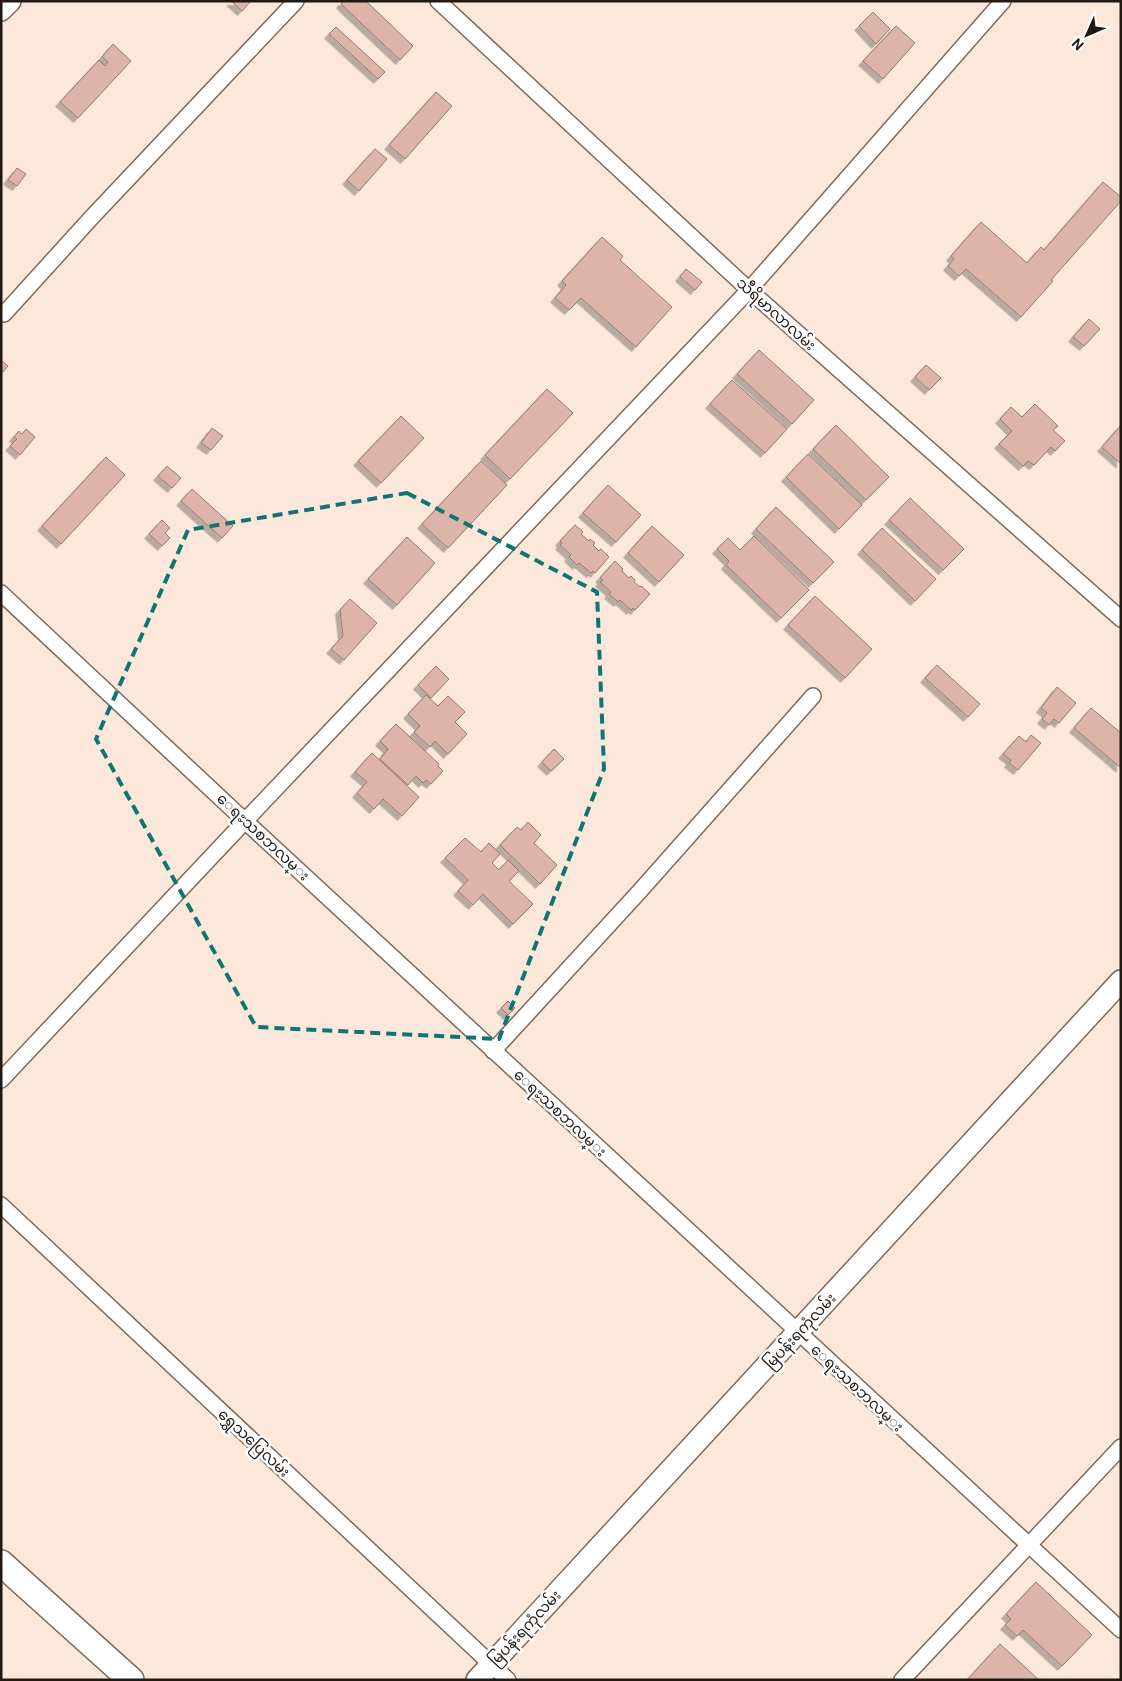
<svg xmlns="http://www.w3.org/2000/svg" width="1122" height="1681" font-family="Roboto,'Noto Sans Myanmar',sans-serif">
  <defs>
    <filter id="shadow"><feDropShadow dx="-4.5" dy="4.5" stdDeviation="0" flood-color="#0004"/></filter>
  </defs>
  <rect width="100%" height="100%" fill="#fbe8da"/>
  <path fill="#dcb4a9" stroke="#947971" filter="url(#shadow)" d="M231 1H251L242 11Z
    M343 1H366L413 46 400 60 341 4Z
    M873 12 890 29 876 44 859 26Z
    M896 26 915 43 883 79 863 61Z
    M336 27 385 72 378 79 329 34Z
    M113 44 131 61 78 118 60 102 99 60 105 66 108 62 102 57Z
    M436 92 452 106 405 159 389 145Z
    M375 149 387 159 359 191 347 180Z
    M17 168 26 174 17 186 8 180Z
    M1103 182 1121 197V201L1051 280 1053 281 1021 317 966 269 959 276 948 266 954 259 951 256 981 222 1027 263 1041 247 1044 250Z
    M602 237 623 256 620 260 672 307 636 347 581 298 569 310 555 298 566 285 562 281Z
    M686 269 702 282 695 290 680 277Z
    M1089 319 1100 329 1084 346 1073 337Z
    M759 350 814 400 792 424 737 374Z
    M1 360 8 366 3 372 1 371Z
    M926 365 941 378 929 390 915 377Z
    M732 380 787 429 765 453 710 404Z
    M547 389 573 413 510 479 485 455Z
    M1035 404 1058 426 1053 430 1065 441 1055 451 1051 447 1034 465 1028 461 1023 466 999 444 1012 431 1000 419 1011 407 1022 417Z
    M401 416 424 438 381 483 358 461Z
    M836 425 889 477 866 500 813 449Z
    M1121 425V464L1102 447Z
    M212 428 223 436 211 450 201 443Z
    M26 429 35 437 20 455 10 446 17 439 14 437 19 431 22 434Z
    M808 454 862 505 839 529 786 477Z
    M106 457 125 475 61 544 42 526Z
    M481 461 507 485 448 548 422 524Z
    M167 466 181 478 172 488 158 476Z
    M608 485 641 515 616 542 583 513Z
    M192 489 233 526 222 538 181 501Z
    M910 498 964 549 943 570 889 520Z
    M776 507 834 562 813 583 756 529Z
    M162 520 170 528 165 533 170 538 162 546 149 534Z
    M575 525 583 532 581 534 589 541 590 539 595 543 593 545 599 551 601 549 609 557 595 573 593 571 591 573 579 563 577 565 569 557 571 555 560 545 562 543 560 541Z
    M652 526 684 555 659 582 628 553Z
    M882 528 936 579 915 601 862 550Z
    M754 536 809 590 781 618 726 565 729 561 717 549 728 538 740 550Z
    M407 537 435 563 397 605 368 579Z
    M615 561 623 569 622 571 629 578 631 576 635 580 634 582 640 587 641 586 650 594 635 610 633 608 631 610 620 600 618 602 609 594 611 592 600 582 603 580 600 578Z
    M815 596 872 649 845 678 788 625Z
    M350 599 377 623 344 660 331 649 343 636 340 610Z
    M937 665 980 704 968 717 925 678Z
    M436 666 449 679 431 698 418 685Z
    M1057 687 1076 703 1059 723 1054 719 1049 725 1042 719 1047 713 1041 708Z
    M426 695 438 706 448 696 465 712 455 722 467 734 448 754 435 741 430 747 414 732 420 726 408 714Z
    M1091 708 1121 733V768L1074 728Z
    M396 724 439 764 438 766 443 771 431 784 426 780 423 783 416 776 408 785 380 759 388 749 380 741Z
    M1031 735 1041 743 1018 770 1009 763 1011 760 1003 754 1019 736 1026 742Z
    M554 749 564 759 551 771 542 762Z
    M372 753 419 797 402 816 383 799 374 809 357 793 367 782 355 772Z
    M528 822 541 835 534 843 557 865 540 884 500 845 517 827 521 830Z
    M465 838 481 852 489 843 500 854 492 863 499 870 508 860 519 871 509 881 533 904 513 924 483 894 473 905 458 891 468 880 445 858Z
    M508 1001 515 1008 508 1015 501 1008Z
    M1036 1582 1092 1635 1062 1666 1023 1630 1017 1636 1005 1625 1011 1619 1006 1614Z
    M1000 1644 1039 1680H967Z"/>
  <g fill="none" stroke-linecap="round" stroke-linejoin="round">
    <defs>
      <path id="street" d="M438 1 749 290 1121 619
        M4 314 92 217 296 1
        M1 593 245 821 1121 1630
        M493 1051 639 892 813 696
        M1 1080 245 821 749 290 1003 1
        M1 1205 508 1680
        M902 1680 1121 1447"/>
      <path id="secondary" d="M1 10 10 1
        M477 1680 1121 981"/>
      <path id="primary" d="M1 1563 131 1680"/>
    </defs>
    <use href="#street" stroke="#7f6a5a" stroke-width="18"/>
    <use href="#secondary" stroke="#7f6a5a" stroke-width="24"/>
    <use href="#primary" stroke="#7f6a5a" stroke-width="28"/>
    <use href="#street" stroke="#fff" stroke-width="15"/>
    <use href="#secondary" stroke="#fff" stroke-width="21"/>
    <use href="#primary" stroke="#fff" stroke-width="25"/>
  </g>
  <path fill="none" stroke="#0f766e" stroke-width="4" stroke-dasharray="10 6" stroke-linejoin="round" d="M407 493 597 592 604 769 499 1039 256 1027 96 739 188 530Z"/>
  <g text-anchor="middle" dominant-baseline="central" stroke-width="5" stroke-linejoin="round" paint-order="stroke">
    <g font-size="15" fill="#211913" stroke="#fff">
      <text transform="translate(776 314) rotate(42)">သီရိမာလာလမ်း</text>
      <text transform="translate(263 837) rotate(43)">ေရႊသစၥာလမ္း</text>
      <text transform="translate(560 1113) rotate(43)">ေရႊသစၥာလမ္း</text>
      <text transform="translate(800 1331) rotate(-47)">မြပန်းရကုံလမ်း</text>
      <text transform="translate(857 1388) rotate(43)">ေရႊသစၥာလမ္း</text>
      <text transform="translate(254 1443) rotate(43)">ရွှေသပြေလမ်း</text>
      <text transform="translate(525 1628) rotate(-47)">မြပန်းရကုံလမ်း</text>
    </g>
  </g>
  <rect width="1122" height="1681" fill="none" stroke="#211913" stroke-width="5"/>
  <g transform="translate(1087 35) rotate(225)" stroke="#ffffff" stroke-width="4" paint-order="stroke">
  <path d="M0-4L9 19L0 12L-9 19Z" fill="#211913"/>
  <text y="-8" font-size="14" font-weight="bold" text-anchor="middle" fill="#211913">N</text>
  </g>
</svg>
